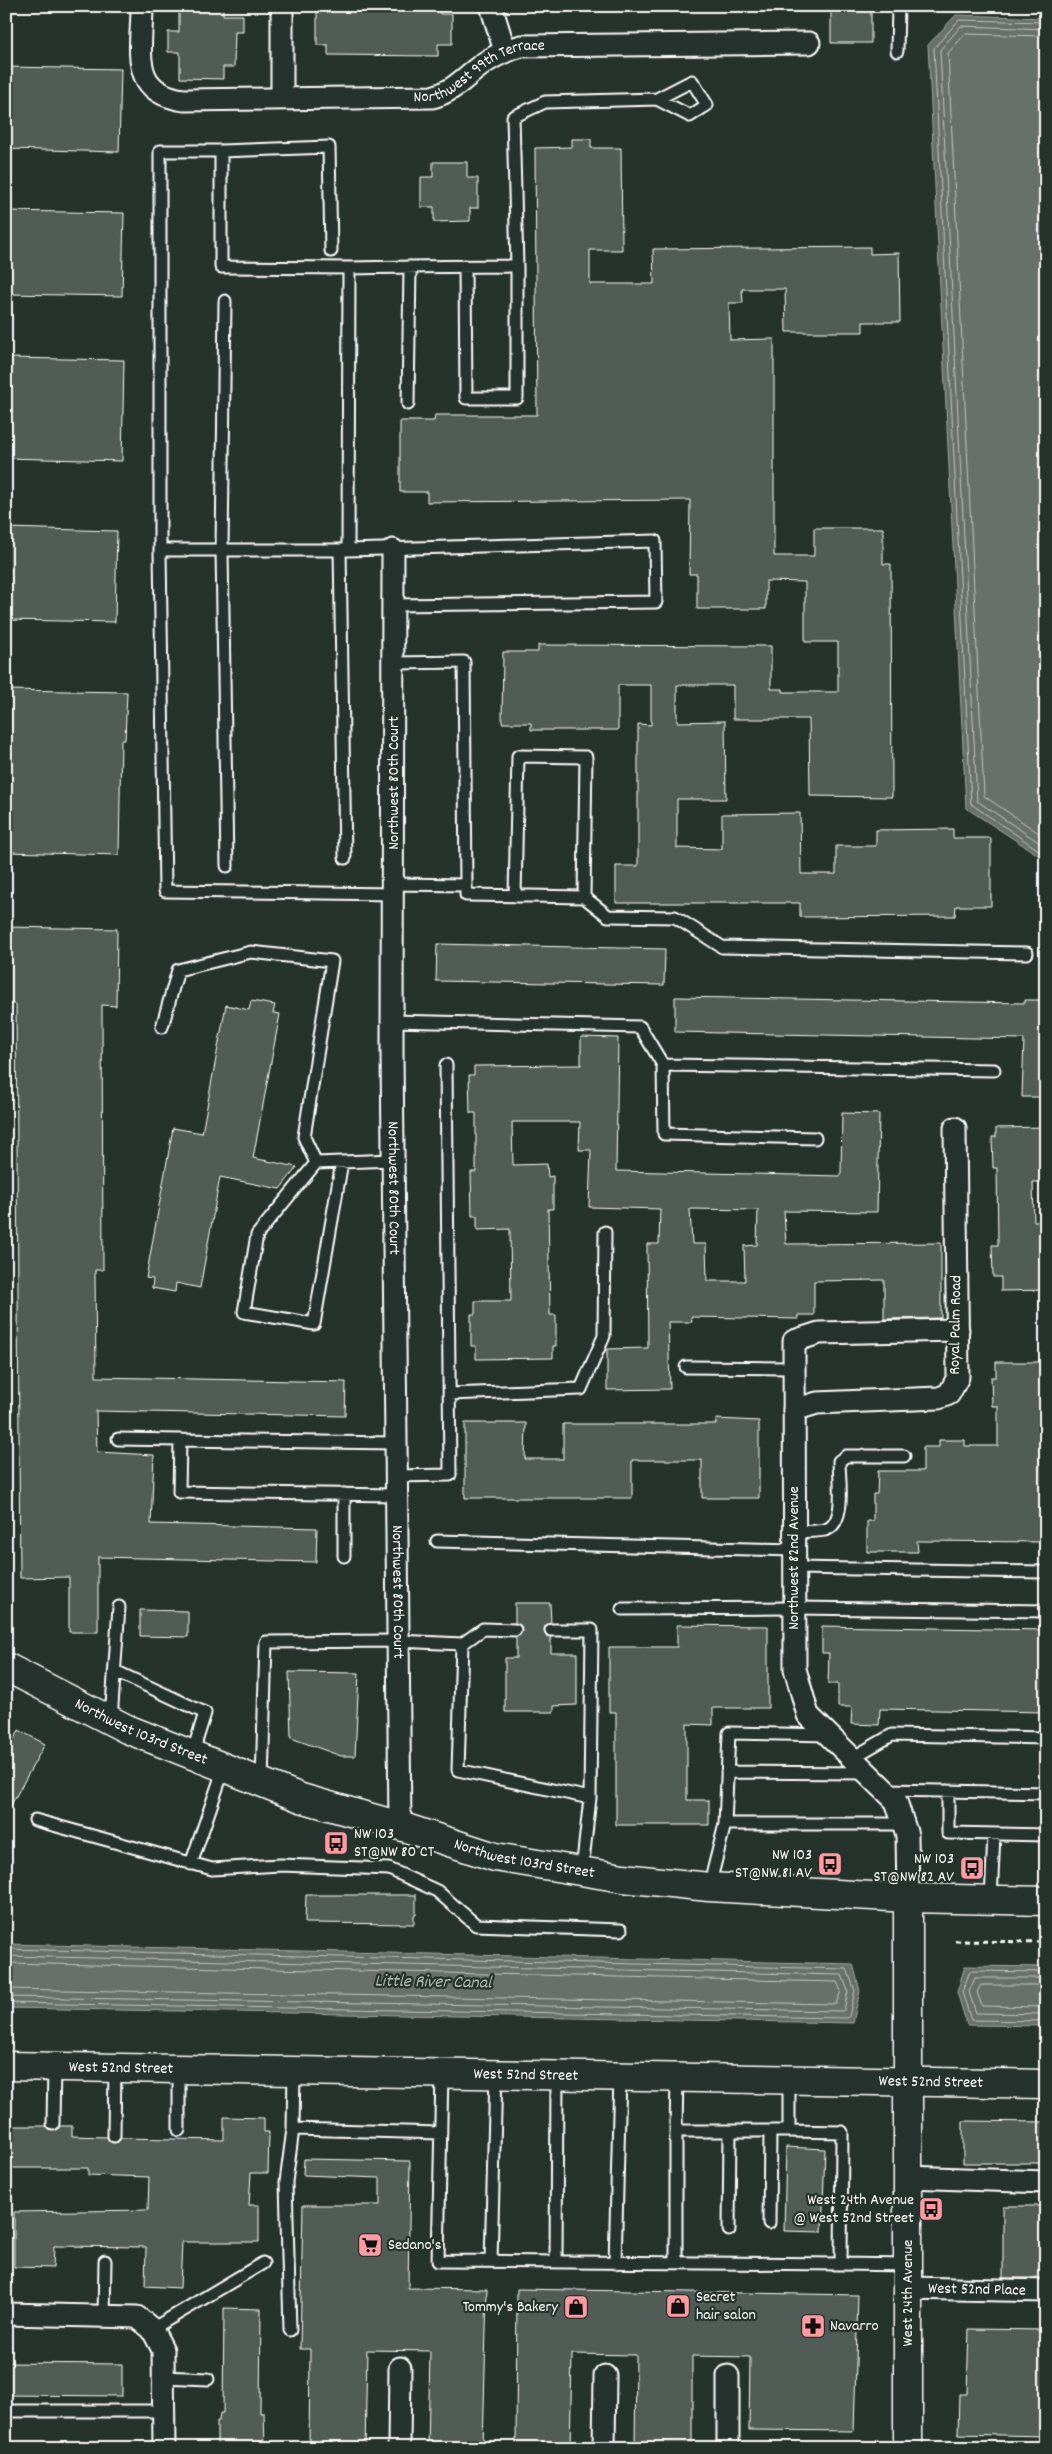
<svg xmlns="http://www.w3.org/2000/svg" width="1052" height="2454" font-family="Dekko,sans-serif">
  <rect width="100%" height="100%" fill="#26332d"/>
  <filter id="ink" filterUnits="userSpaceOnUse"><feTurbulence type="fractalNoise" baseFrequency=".02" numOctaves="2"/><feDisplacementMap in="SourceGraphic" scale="10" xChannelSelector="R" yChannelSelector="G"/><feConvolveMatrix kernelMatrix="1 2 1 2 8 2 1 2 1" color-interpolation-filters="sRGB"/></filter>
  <g filter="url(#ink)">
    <path fill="#67706c" stroke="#a4a9a7" d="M956 15 1046 18V860L966 808 928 45Z
      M6 1944 853 1964 860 1991 853 2023 6 2008Z
      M965 1966 1046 1967V2026L967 2025 957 1992Z"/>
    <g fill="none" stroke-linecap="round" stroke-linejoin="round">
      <path stroke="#c2c6c4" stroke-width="1" d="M1046 22 959 20 934 48 971 804 1046 855
        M1046 29 961 26 940 50 977 801 1046 847
        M1046 36 965 34 948 53 984 796 1046 838
        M6 1949 847 1969 855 1991 849 2016 847 2018 6 2003
        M6 1956 842 1975 848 1991 844 2010 842 2011 6 1997
        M6 1963 837 1982 841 1991 836 2004 6 1989
        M1046 1972 970 1971 962 1992 971 2020 1046 2021
        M1046 1978H975L969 1992 976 2013 1046 2014
        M1046 1985H981L977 1992 982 2006 1046 2007"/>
    </g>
    <path fill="#515c57" stroke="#fff" fill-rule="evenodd" d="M179 6H223V15H243V32H235L234 67H223V79L180 78V52H168V32H179Z
      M317 6H440V14H452V44H438V56L328 55V45H317Z
      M831 6H871V43H831Z
      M6 67 121 69 119 152 6 149Z
      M572 139H591V148H621L622 250H590V284H654L653 249 870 247V254L899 253 900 322H863V332H786L785 289H742L743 303H729L730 340 774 339V556H814V528H883V564H891L892 797 810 796 809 719H733V685H677V722L725 721 726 799H677V848L722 849V814L800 813 801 874H836V846H876V830L953 829V838H991V906H956L955 916 800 917V903H616V866H638V724L651 725V685H618V730H531V723H502L503 652H538V645L771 646V689H783V692H838V642H805V582L766 581V609H697V574H689L690 500 427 502V492H400V421H434L435 415H537L535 148 572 147Z
      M433 162H467V178H478V208H470V221L434 222V207H421V177H433Z
      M6 211 124 213 122 296 6 294Z
      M6 358 124 360 122 461 6 458Z
      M6 528 117 531 115 622 6 620Z
      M6 690 127 692 125 740H121L119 855 6 852Z
      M6 927 117 929 116 1006 102 1005 103 1270H95L96 1377 346 1382 345 1416 96 1411 97 1452 154 1455 151 1524 317 1528 316 1562 98 1557V1632H69V1577L20 1578 16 1004H6Z
      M437 944 665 949 664 985 436 981Z
      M675 997 1025 1003V1000H1046V1097H1022L1024 1039 675 1032Z
      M251 1001 275 1005 273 1013 280 1014 253 1158 297 1167 280 1189 220 1177 200 1288 176 1283 175 1292 152 1288 153 1279 146 1278 173 1128 202 1133 226 1005 249 1010Z
      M581 1037 618 1038 616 1171 841 1176 842 1113 879 1114 877 1212 784 1211 786 1244 941 1243V1318L884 1319V1280L814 1281V1315H798V1319L691 1317 692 1322H668L670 1389 607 1390V1349L648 1348 647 1244H659L660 1209 589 1207 591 1150H579L580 1122H512L513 1165 547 1164 548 1177 553 1176V1209H548L550 1315H556V1346H553V1358L476 1359V1346H471V1314H475V1301H511L510 1229 477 1230V1216H472L471 1172H476V1113H470L469 1075H474V1066L581 1065ZM690 1209 758 1210 757 1245 744 1246 745 1281H707L706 1244H692Z
      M1046 1127V1182H1033L1034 1221H1046V1290L1001 1291V1277H993L992 1245H998L997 1168H993L992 1137H996V1128Z
      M996 1362H1046V1542L917 1541 918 1552H867V1521H873V1494H877L878 1471H923V1447H939V1440H965V1446H998V1406H992L991 1377H996Z
      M716 1419 759 1421V1498H702V1460H632V1498H465V1423H526L525 1459H563V1424H716Z
      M515 1603H550L551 1623 545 1626 544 1630 547 1636 551 1637V1653H577V1705L554 1706V1712H505V1658H516V1637L522 1631 521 1626 515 1623Z
      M140 1610 188 1611V1637L140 1636Z
      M677 1625 768 1626V1708H713V1725L687 1724V1800H709V1825H616V1712H609V1647H677Z
      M822 1626 1046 1630V1712L880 1709 879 1725 851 1724 852 1707H838V1684H828L829 1653H822Z
      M289 1672 359 1673 355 1756H341L291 1738Z
      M19 1730 45 1744 6 1814V1754Z
      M306 1895H416V1915H414V1924L305 1923Z
      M224 2117 264 2118V2132H269L268 2173H251L249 2205H259V2242H182L180 2288 145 2286 146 2247 54 2246 53 2268 14 2267V2212L148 2210 149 2177 88 2175V2168H6V2126H46L53 2131 60 2126H72V2136L107 2137 113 2143 118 2142 121 2138 224 2140Z
      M963 2121 1046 2122V2163H963Z
      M786 2147 825 2149 822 2232 784 2231Z
      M304 2159 410 2161 408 2288 487 2289 483 2448H428L430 2351 367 2350 365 2448H309L310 2349H300L303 2205H380V2178L303 2175Z
      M1003 2206H1045V2278H1003Z
      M517 2289 858 2295 854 2431 749 2430 750 2357 692 2356V2448H635L636 2355 572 2354 570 2448H516Z
      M224 2308 261 2309 260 2413H264L265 2448H217V2421H219L220 2413H223Z
      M969 2329 1046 2330V2436L958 2434 959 2394H967Z
      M6 2363 122 2364V2396L6 2395Z"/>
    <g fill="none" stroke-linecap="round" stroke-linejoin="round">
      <defs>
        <path id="lane" d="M897 51 898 6
          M221 151H160V550H348
          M331 251 329 147 221 151V267L349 268
          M517 266 513 117 545 102 657 99 690 116 707 105 692 81 657 99
          M225 301 222 550 227 866
          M408 404 410 267
          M160 550 165 891 394 894
          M340 550 345 858
          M393 605 656 602 655 541 348 550 349 268C405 267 461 266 517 266V398H466L465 266
          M393 663 464 662 466 885 394 884
          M466 885V895L584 897 586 757 518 756 515 896
          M584 897 608 916 675 917 722 947 1027 953
          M393 1021 640 1027 663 1065 664 1134 815 1138
          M162 1027 178 970 251 952 332 961 304 1137 316 1163
          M663 1065 994 1070
          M342 1162 314 1324 244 1312 257 1235 316 1163 393 1160
          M686 1367 794 1368
          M449 1394 581 1389 604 1336 605 1232
          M118 1439 180 1440
          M396 1443 180 1440 179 1492 397 1495
          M396 1476 450 1475 446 1065
          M794 1532C803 1531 815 1532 825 1530 847 1524 839 1479 839 1461L846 1456H904
          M437 1541 794 1550
          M344 1556V1494
          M794 1568 1046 1572
          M622 1609 794 1608 1046 1611
          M551 1630H592L590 1798
          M462 1644 483 1629 515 1630
          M115 1671 205 1713 192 1755
          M111 1719 119 1607
          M852 1758 892 1735 1046 1738
          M727 1772 866 1773
          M262 1783 266 1642 398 1641 462 1644 458 1770 590 1798 582 1871
          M886 1790 1046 1793
          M948 1791V1833L1046 1835
          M35 1820 212 1869 280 1865 389 1869 437 1891 476 1925 621 1930
          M725 1824 729 1733 828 1735
          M191 1864 224 1768
          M709 1887 725 1824H903
          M991 1900 994 1834
          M294 2071 293 2129 441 2133
          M442 2073 438 2261 841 2264 842 2132 789 2131V2079
          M53 2124 54 2067
          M179 2130V2069
          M676 2131 677 2077
          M114 2136 115 2068
          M769 2223 770 2131
          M729 2230 730 2131
          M491 2261 496 2074
          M556 2262 557 2075
          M615 2263 620 2076
          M676 2263V2131H789
          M841 2264 908 2265
          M104 2316 105 2261
          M152 2329 263 2263
          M290 2330 286 2182 293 2129
          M164 2377 208 2379
          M6 2411H164"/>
        <g id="street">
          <path id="s1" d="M142 6C142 50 128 92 184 100L432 97C450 93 461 81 475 70 489 58 504 51 521 46L809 43"/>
          <path d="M282 6V98"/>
          <path d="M491 6 505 51"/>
          <path id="s2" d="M393 550 392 1053 400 1826"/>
          <path d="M794 1410 817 1403 939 1398 949 1394 958 1377 955 1128"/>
          <path d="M908 1898 907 1835 896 1801 808 1715 795 1669 794 1341 819 1333 958 1330"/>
          <path d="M908 2177 1046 2182"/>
          <path id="s3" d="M908 2288 1046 2291"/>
          <path d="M6 2314 137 2317 152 2329 163 2350 164 2448"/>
          <path d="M399 2448 400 2368"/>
          <path d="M604 2448 605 2376"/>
          <path d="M728 2448V2376"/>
        </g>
        <g id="secondary">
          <path id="s4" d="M6 2066 1046 2084"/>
          <path d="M908 2448V1898"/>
        </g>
        <g id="primary">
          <path id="s5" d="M6 1667 127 1729 301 1798 400 1826 495 1857 623 1878 709 1887 908 1898 1046 1901"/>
        </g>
      </defs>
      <use href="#lane" stroke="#fff" stroke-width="15"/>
      <use href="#street" stroke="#fff" stroke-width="25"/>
      <use href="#secondary" stroke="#fff" stroke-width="31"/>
      <use href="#primary" stroke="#fff" stroke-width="31"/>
      <path stroke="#fff" stroke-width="3" stroke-dasharray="5 4" stroke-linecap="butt" d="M955 1941 1046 1942"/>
      <use href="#lane" stroke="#26332d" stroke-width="11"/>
      <use href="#street" stroke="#26332d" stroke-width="21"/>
      <use href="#secondary" stroke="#26332d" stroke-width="28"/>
      <use href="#primary" stroke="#26332d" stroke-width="28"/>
    </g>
  </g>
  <defs>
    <symbol id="bus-square" viewBox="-11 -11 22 22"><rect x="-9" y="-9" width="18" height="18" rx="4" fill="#ff9aa2" stroke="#26332d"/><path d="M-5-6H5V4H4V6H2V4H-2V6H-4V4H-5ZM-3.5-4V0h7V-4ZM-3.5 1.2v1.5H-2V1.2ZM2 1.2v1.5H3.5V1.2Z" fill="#111"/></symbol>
    <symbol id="supermarket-square" viewBox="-11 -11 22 22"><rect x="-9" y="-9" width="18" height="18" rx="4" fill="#ff9aa2" stroke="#26332d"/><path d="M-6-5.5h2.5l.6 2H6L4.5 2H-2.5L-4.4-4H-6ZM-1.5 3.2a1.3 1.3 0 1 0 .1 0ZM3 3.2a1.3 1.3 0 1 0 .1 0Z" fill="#111"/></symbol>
    <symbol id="shop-square" viewBox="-11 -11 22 22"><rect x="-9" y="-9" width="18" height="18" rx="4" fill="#ff9aa2" stroke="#26332d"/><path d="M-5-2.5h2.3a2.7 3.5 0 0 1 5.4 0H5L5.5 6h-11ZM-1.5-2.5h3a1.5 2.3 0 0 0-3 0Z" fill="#111"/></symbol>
    <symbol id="pharmacy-square" viewBox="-11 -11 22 22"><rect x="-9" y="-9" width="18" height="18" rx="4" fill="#ff9aa2" stroke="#26332d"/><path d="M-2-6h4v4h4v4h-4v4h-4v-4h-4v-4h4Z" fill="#111"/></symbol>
  </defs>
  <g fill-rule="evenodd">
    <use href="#bus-square" x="322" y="1829" width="28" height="28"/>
    <use href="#bus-square" x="816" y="1850" width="28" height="28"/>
    <use href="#bus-square" x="958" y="1854" width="28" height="28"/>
    <use href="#bus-square" x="917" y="2195" width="28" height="28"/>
    <use href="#supermarket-square" x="356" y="2231" width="28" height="28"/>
    <use href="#shop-square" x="664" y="2292" width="28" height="28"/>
    <use href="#shop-square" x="562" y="2293" width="28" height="28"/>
    <use href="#pharmacy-square" x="799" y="2312" width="28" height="28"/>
  </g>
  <g text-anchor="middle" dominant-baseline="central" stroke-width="4.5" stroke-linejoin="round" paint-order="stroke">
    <g font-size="16" fill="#fff" stroke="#26332d">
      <text stroke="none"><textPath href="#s1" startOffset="421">Northwest 99th Terrace</textPath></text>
      <text transform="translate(394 783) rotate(-90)">Northwest 80th Court</text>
      <text stroke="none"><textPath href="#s2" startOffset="638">Northwest 80th Court</textPath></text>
      <text transform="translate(956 1325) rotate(-89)">Royal Palm Road</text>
      <text transform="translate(794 1558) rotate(-90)">Northwest 82nd Avenue</text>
      <text stroke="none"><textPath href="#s2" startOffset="1042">Northwest 80th Court</textPath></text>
      <text stroke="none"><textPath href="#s5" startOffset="150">Northwest 103rd Street</textPath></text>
      <text stroke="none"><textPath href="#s5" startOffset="555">Northwest 103rd Street</textPath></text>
      <text stroke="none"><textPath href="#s4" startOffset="115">West 52nd Street</textPath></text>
      <text stroke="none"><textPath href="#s4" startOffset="520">West 52nd Street</textPath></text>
      <text stroke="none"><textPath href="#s4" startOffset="925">West 52nd Street</textPath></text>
      <text stroke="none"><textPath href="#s3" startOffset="69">West 52nd Place</textPath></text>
      <text transform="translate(908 2293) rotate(-90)">West 24th Avenue</text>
    </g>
    <g font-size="16" fill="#fff" stroke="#26332d" text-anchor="start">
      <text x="354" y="1834">NW 103<tspan x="354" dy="18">ST@NW 80 CT</tspan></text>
      <text x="812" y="1855" text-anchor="end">NW 103<tspan x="812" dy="18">ST@NW 81 AV</tspan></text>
      <text x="954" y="1859" text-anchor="end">NW 103<tspan x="954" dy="18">ST@NW 82 AV</tspan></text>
      <text x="914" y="2200" text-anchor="end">West 24th Avenue<tspan x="914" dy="18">@ West 52nd Street</tspan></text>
      <text x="388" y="2245">Sedano's</text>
      <text x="696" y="2297">Secret<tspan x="696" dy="18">hair salon</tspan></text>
      <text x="558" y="2307" text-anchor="end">Tommy's Bakery</text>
      <text x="830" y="2326">Navarro</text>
    </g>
    <g font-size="18" font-style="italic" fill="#b3b8b6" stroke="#26332d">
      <text transform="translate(433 1983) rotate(1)">Little River Canal</text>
    </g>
  </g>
  <rect width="1052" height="2454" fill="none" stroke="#26332d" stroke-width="25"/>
  <rect x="12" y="12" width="1027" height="2429" fill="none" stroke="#fff" stroke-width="2" filter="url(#ink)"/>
</svg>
